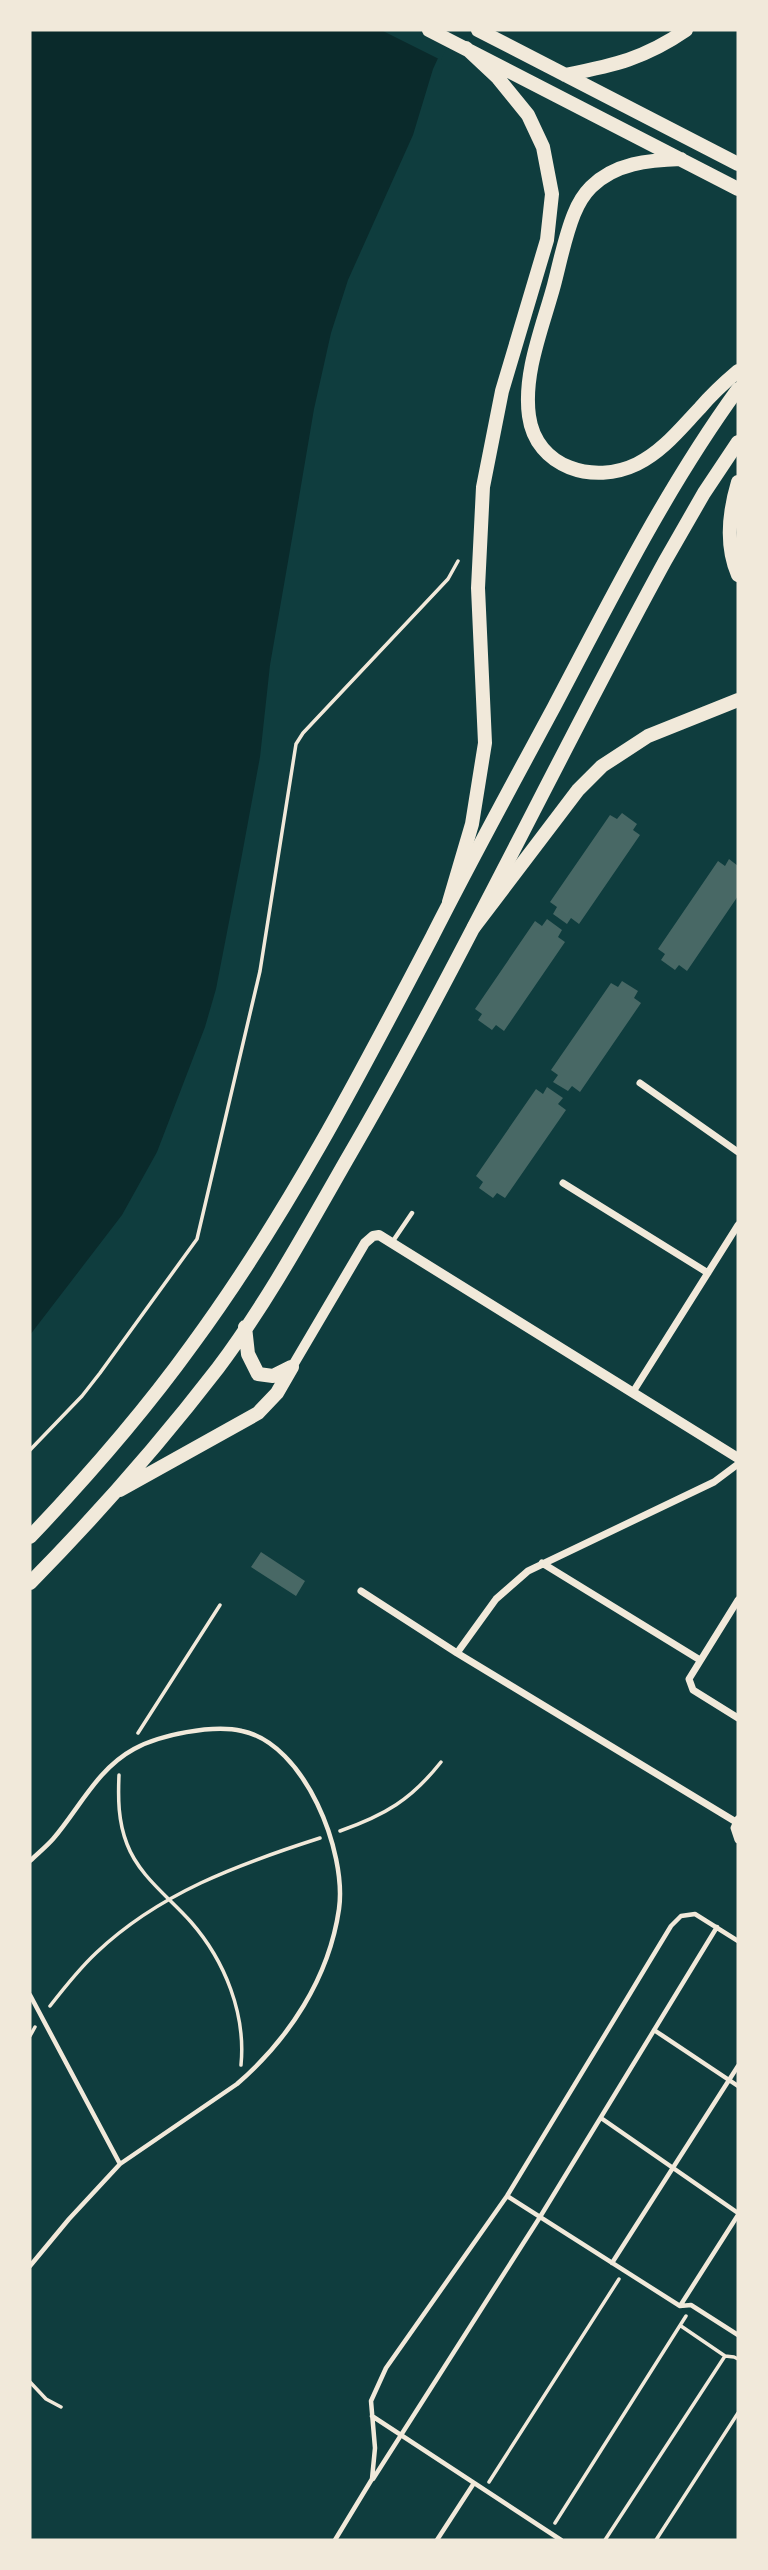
<svg xmlns="http://www.w3.org/2000/svg" width="768" height="2570" font-family="Mulish,sans-serif">
  <rect width="100%" height="100%" fill="#0f3d3e"/>
  <path fill="#0a2a2b" d="M30 30H451L433 69 413 135 348 280 331 333 314 409 294 527 270 665 260 757 241 860 216 989 205 1027 157 1152 122 1215 30 1335Z"/>
  <path fill="#0f3d3e" d="M381 30H455L441 60Z"/>
  <path fill="#486865" d="M622 813 637 824 633 830 640 835 579 924 571 918 567 924 553 914 557 907 550 902 610 815 617 819Z
    M729 859 738 866V896L687 971 679 965 675 970 661 960 665 954 658 949 718 861 725 866Z
    M547 919 562 930 558 937 565 942 504 1031 496 1025 492 1030 478 1020 482 1014 475 1009 535 921 542 926Z
    M622 981 638 991 634 998 641 1003 580 1092 572 1086 568 1091 553 1082 558 1075 551 1070 611 983 618 987Z
    M547 1087 563 1098 558 1104 566 1110 505 1198 497 1193 493 1198 479 1188 483 1182 476 1176 536 1089 543 1094Z
    M261 1552 305 1581 296 1596 251 1567Z"/>
  <g fill="none" stroke-linecap="round" stroke-linejoin="round">
    <path stroke="#f1e9da" stroke-width="3.5" d="M30 1450 82 1396 100 1373 197 1239 260 971 296 744 303 733 448 579 458 561
      M138 1733 220 1605
      M119 1775C118 1798 118 1821 127 1844 139 1876 169 1897 191 1922 225 1961 246 2014 241 2065
      M340 1831C385 1815 411 1800 441 1762
      M50 2006C64 1988 79 1969 96 1953 159 1893 239 1864 320 1838
      M30 2036 35 2027
      M681 2326 725 2356 734 2357 738 2359
      M30 2382 46 2399 61 2407
      M489 2482 619 2279
      M555 2523 686 2316
      M605 2540 725 2356
      M656 2540 738 2413"/>
    <path stroke="#f1e9da" stroke-width="4.5" d="M393 1241 412 1213
      M30 1861C37 1854 46 1847 53 1839 79 1809 97 1769 134 1749 159 1735 213 1724 242 1731 305 1744 347 1852 339 1909 329 1978 289 2039 237 2084L120 2164
      M30 1995 120 2164 69 2219 30 2266
      M654 2030 738 2086
      M601 2118 738 2213
      M507 2196 680 2306 691 2305 738 2335
      M612 2263 738 2066
      M680 2306 738 2215
      M372 2416 561 2540
      M373 2479 540 2217 717 1927
      M335 2540 372 2479 375 2448 371 2401 386 2368 507 2196 671 1926 681 1916 695 1914 738 1941
      M437 2540 474 2483"/>
    <path stroke="#f1e9da" stroke-width="7" d="M640 1083 738 1152
      M563 1183 708 1273
      M633 1392 738 1225
      M542 1563 700 1660
      M361 1591 457 1653 736 1822
      M738 1600 689 1679 693 1690 738 1718
      M457 1653 496 1599 528 1571 714 1482 738 1464
      M738 1819 734 1828 738 1840"/>
    <path stroke="#f1e9da" stroke-width="10" d="M292 1367 365 1243 373 1236 379 1235 738 1458"/>
    <path stroke="#f1e9da" stroke-width="14" d="M245 1327 248 1354 258 1374 273 1376 291 1367
      M120 1490 258 1413 277 1393 292 1367
      M30 1537C88 1476 143 1413 192 1345 286 1217 360 1075 433 935 472 858 513 783 554 707 611 599 666 488 738 389
      M30 1583C96 1516 161 1442 218 1368 266 1304 306 1231 346 1161 460 965 556 760 665 561L704 493 738 442"/>
    <path stroke="#f1e9da" stroke-width="14" d="M429 30 738 189
      M478 30 738 164
      M565 75C614 65 644 59 686 30
      M681 159C649 160 615 163 591 187 584 194 578 204 574 214 565 236 560 262 554 285 543 326 523 373 529 416 536 468 594 485 637 464 663 451 680 429 700 408 711 395 725 382 738 371
      M738 482C729 512 725 545 738 575
      M449 902 472 824 485 743 478 588 483 487 502 391 547 240 552 194 543 147 528 115 498 78 466 48
      M474 927 578 790 602 766 648 736 738 700"/>
  </g>
  <rect width="768" height="2570" fill="none" stroke="#f1e9da" stroke-width="63"/>
</svg>
